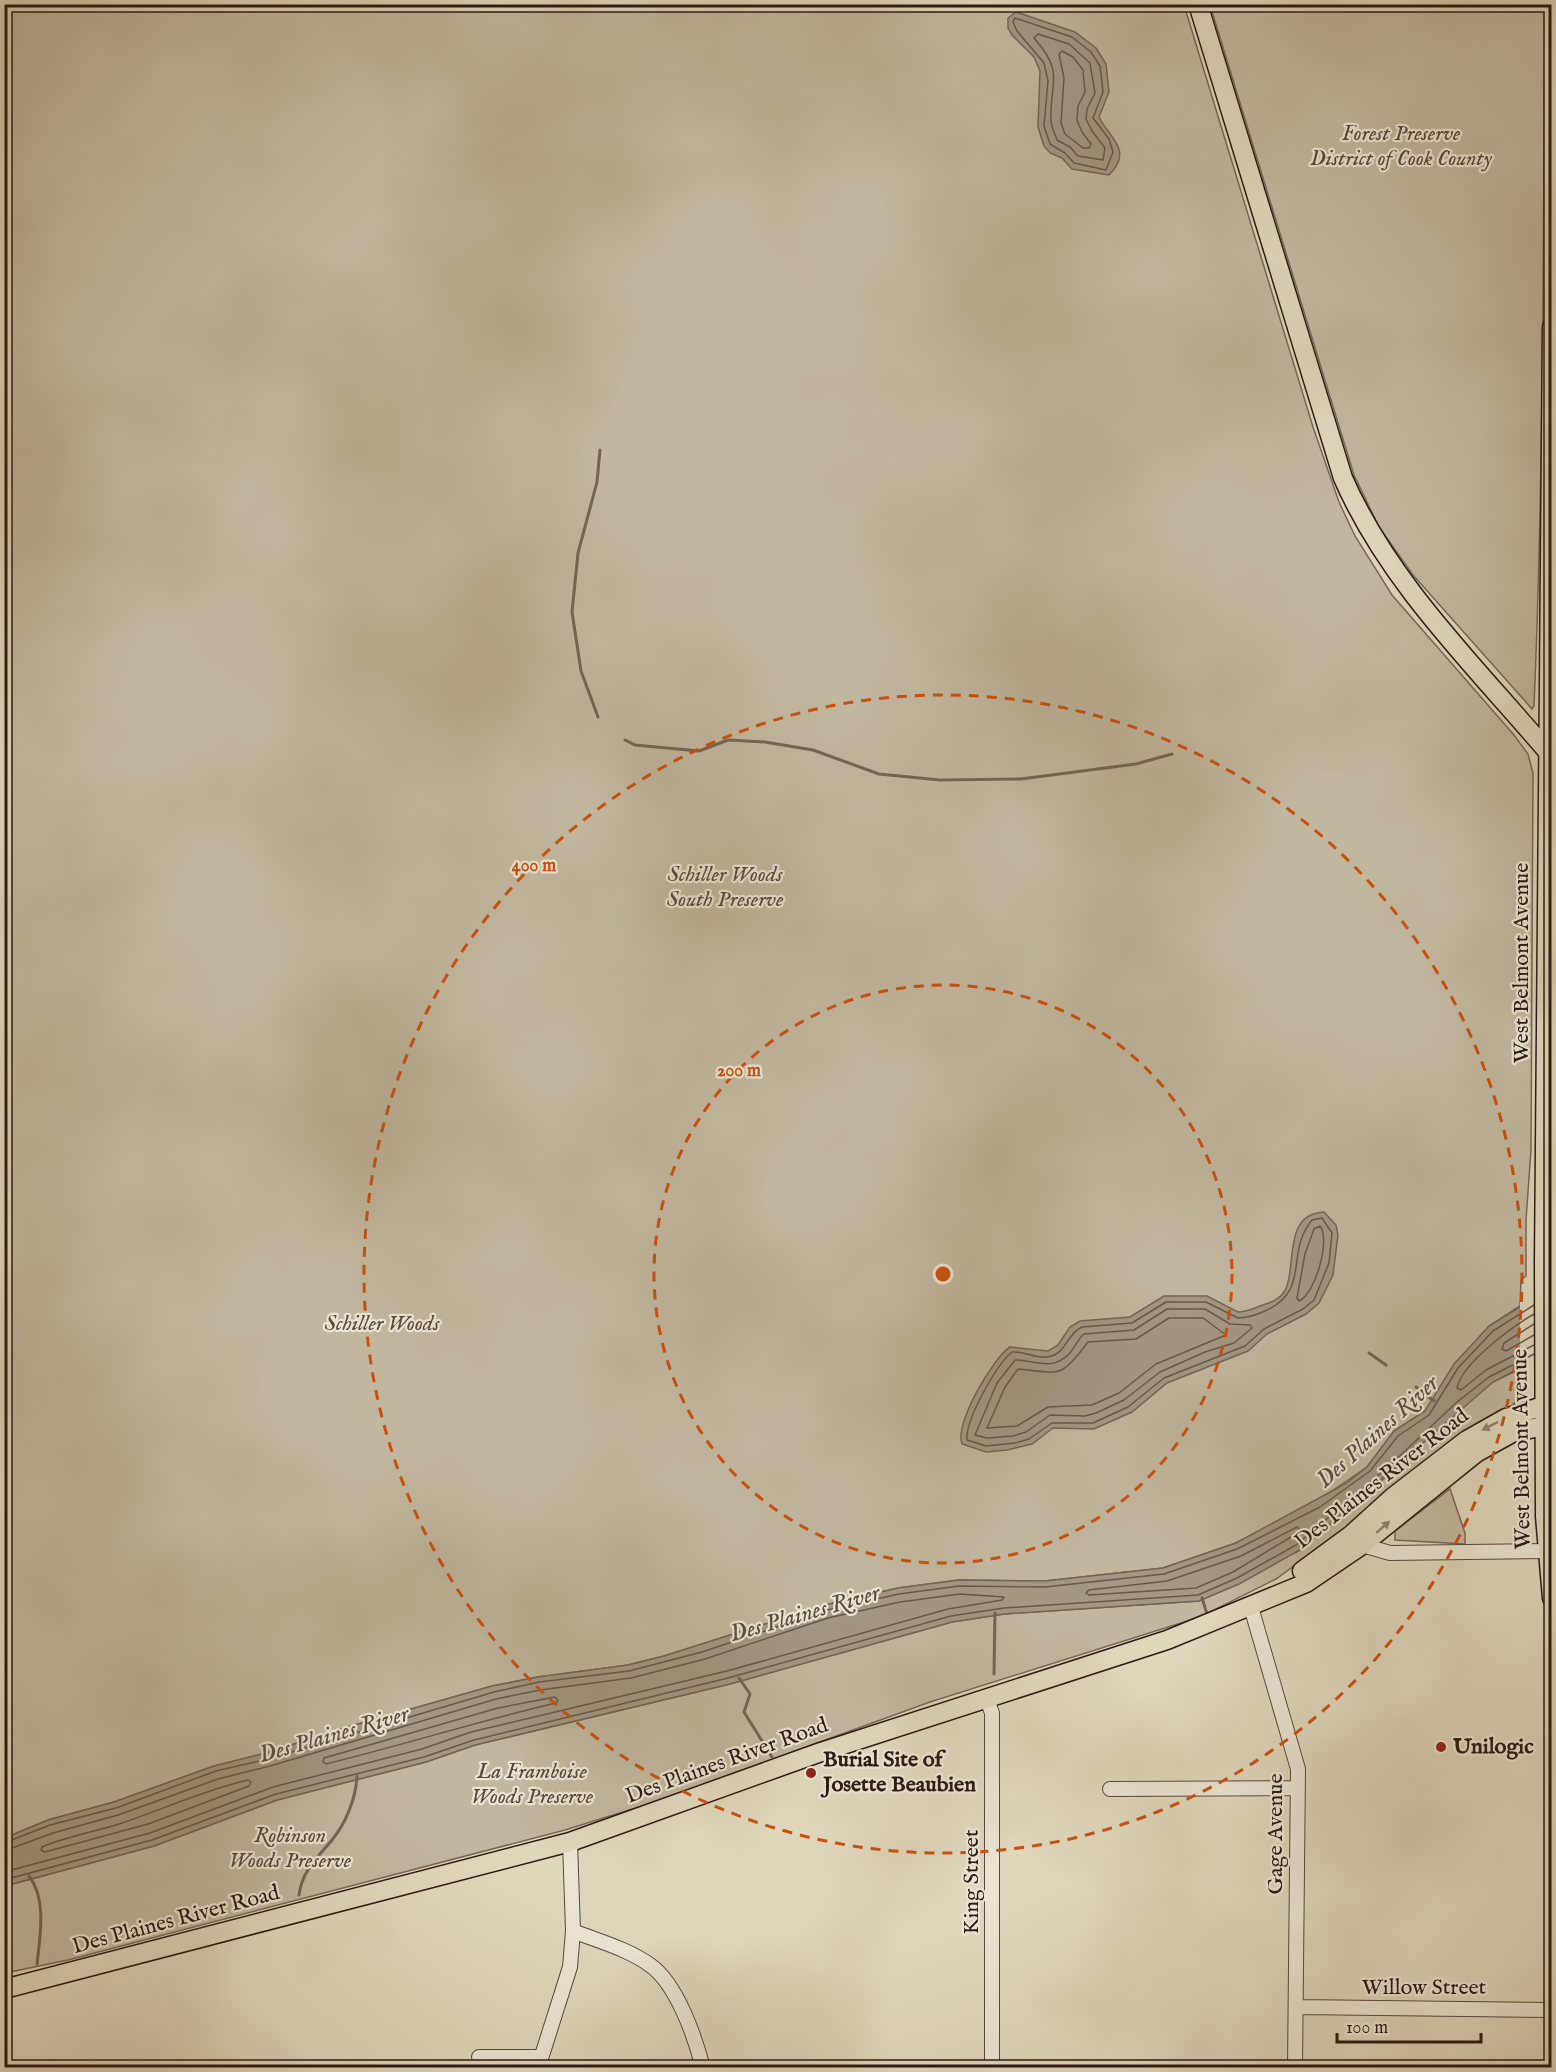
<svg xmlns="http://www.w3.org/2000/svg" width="1556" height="2072" font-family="'IM FELL English',serif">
  <rect width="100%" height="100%" fill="#dfd7bc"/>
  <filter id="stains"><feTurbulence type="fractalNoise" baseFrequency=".00333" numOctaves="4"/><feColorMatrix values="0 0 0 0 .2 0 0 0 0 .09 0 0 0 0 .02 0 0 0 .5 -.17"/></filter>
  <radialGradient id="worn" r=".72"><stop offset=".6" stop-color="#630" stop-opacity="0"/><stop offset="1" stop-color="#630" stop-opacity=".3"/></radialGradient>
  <path fill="#c1b79f" stroke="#766859" stroke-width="1.5" d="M5 5H1184L1313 427 1339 502 1355 536 1392 595 1514 735 1528 754 1533 773 1531 1150 1526 1220V1276L1521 1280 1520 1306 1489 1326 1425 1411 1394 1431 1367 1467 1317 1501 1236 1543 1163 1568 1045 1581 959 1580 898 1588 825 1605 664 1656 628 1665 538 1677 492 1686 348 1727 266 1753 214 1766 114 1802 48 1820 5 1838Z
    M1210 5H1545C1543 238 1544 473 1534 706L1532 709 1413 575 1379 527 1354 475Z
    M1520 1369V1375L1525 1372 1524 1390 1512 1406 1276 1579 1200 1617 930 1702 655 1802 565 1830 68 1960 5 1973V1886L154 1846 277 1800 426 1762 475 1745 730 1684 952 1622 1004 1614 1199 1601 1300 1550 1392 1472 1461 1407 1493 1382Z
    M1450 1489 1465 1533V1544L1395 1540V1531Z"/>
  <path fill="#a29783" stroke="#736556" stroke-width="1.5" d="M1016 12 1075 32 1096 48 1106 64 1109 92 1099 117C1109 138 1134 150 1109 175L1072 169 1062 158 1050 153 1044 146 1038 127 1040 71 1034 57 1012 35 1008 28V18Z
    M1324 1212 1336 1225 1338 1235 1333 1275 1319 1303 1306 1314 1267 1334 1248 1351 1167 1383 1132 1412 1094 1429 1053 1428 1032 1444 1007 1450 986 1452 962 1444C954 1424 993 1358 1010 1347L1048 1351 1058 1345 1070 1327 1080 1321 1130 1317 1164 1296H1207L1238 1312C1246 1312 1253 1309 1260 1306 1269 1303 1279 1300 1284 1292 1298 1270 1281 1214 1324 1212Z
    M1551 1288V1351L1493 1382 1300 1550 1239 1584 1199 1601 1004 1614 952 1622 730 1684 475 1745 426 1762 277 1800 154 1846 5 1886V1838L48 1820 114 1802 214 1766 266 1753 348 1727 492 1686 538 1677 628 1665 664 1656 825 1605 898 1588 959 1580 1045 1581 1163 1568 1236 1543 1345 1484 1367 1467 1394 1431 1425 1411 1454 1364 1489 1326Z"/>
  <path fill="#dfd7bc" d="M1550 1285 1552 1354 1520 1372V1302Z"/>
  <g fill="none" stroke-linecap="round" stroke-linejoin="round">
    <path stroke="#67584b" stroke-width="1.5" d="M1015 18 1072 37 1091 52 1100 66 1103 92 1093 118 1109 139 1113 152 1106 170 1074 163 1065 153 1050 144 1044 126 1048 81 1044 63 1017 31 1013 22Z
      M1038 34 1069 44 1090 63 1095 93 1087 109 1086 119 1092 131 1105 148 1103 160 1078 156 1070 147 1057 140C1055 134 1052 128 1051 122 1049 82 1066 74 1034 38Z
      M1062 51 1073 57 1083 70 1085 92 1078 106 1077 120 1082 132 1091 144 1089 148H1083L1065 134 1061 123 1064 78 1059 54Z
      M1322 1218 1332 1233 1329 1263 1314 1300 1303 1309 1264 1329 1245 1346 1164 1378 1128 1407 1093 1423H1052L1029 1439 1015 1443 986 1446 967 1440C965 1420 997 1364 1012 1352 1024 1351 1034 1358 1046 1357 1066 1356 1066 1334 1082 1327L1132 1323 1166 1302H1206L1238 1318C1247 1318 1256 1315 1265 1311 1312 1290 1284 1254 1312 1220Z
      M1320 1226C1331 1240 1315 1294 1299 1301L1297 1298 1305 1254 1314 1229Z
      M1167 1309H1205L1230 1324 1250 1325 1252 1328 1234 1343 1205 1352 1160 1372 1124 1400 1096 1413 1085 1416 1050 1415 1026 1432 1013 1436 987 1438 975 1435 997 1383 1015 1360C1036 1360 1052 1372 1070 1353 1075 1347 1078 1339 1084 1334L1134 1330Z
      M1534 1314C1512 1327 1462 1363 1457 1388L1461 1390 1486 1370 1534 1345
      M1169 1318H1203L1226 1335 1156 1364 1119 1393 1092 1405 1048 1407 1017 1426 987 1428 1005 1387 1018 1369C1061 1373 1059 1380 1088 1342L1136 1339Z
      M1534 1324 1504 1343 1502 1349 1506 1351 1534 1335
      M1297 1527 1301 1531 1233 1572 1196 1588 1089 1595 1086 1593 1089 1590 1167 1581 1241 1556Z
      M555 1697 558 1700 556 1703C479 1721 403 1745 326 1764L323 1762 324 1758 498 1708Z
      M248 1780 251 1782 249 1786 148 1824 45 1852 41 1850 42 1847C68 1836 95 1832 122 1823 164 1809 204 1790 248 1780Z
      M4 1843 50 1825 116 1808 216 1771 268 1759 494 1692 539 1682 629 1671 702 1652 827 1610 899 1594 959 1586 1045 1587 1164 1574 1237 1549 1320 1507 1370 1471 1398 1436 1429 1415 1458 1368 1493 1331 1534 1305
      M4 1851 53 1833 118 1815 218 1779 270 1766 496 1699 540 1690 631 1678 705 1659 828 1618 900 1602 960 1594 1004 1597 1002 1600 948 1609 727 1671 471 1732 422 1749 273 1787 150 1833 4 1872
      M4 1880 152 1840 276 1794 424 1757 474 1740 728 1678 951 1616 1004 1608 1198 1595 1237 1578 1296 1545 1388 1467 1457 1402 1489 1377 1534 1354"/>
    <path stroke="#736556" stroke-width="3" d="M598 717 581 671 572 612 578 553 597 482 600 450
      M625 740 635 745 699 751 728 740 765 742 813 750 879 774 940 780 1021 779 1136 764 1172 754
      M1369 1353 1386 1365
      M1416 1387 1434 1401
      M1202 1598 1207 1614
      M994 1674 995 1613
      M739 1678 750 1694 744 1712 772 1757
      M29 1876C47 1899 40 1937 37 1964
      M299 1895C302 1871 317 1858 332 1840 346 1823 356 1798 357 1776"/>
    <defs>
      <path id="minor" d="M1362 1545 1390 1553 1552 1551
        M1251 1607 1298 1769 1295 2068
        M986 1697 992 1713V2068
        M1110 1789 1298 1788
        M573 1931C598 1941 628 1949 650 1965 677 1984 695 2037 703 2068
        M1296 2007 1552 2010
        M479 2057H540
        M538 2068 570 1967 573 1931 570 1842"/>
      <path id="major" d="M1198 4 1343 478C1389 583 1474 665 1548 752
        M1552 327 1544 1264 1545 1516 1552 1598
        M1302 1571 1351 1535 1393 1497 1467 1440 1506 1418 1552 1403
        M4 1989 570 1842 821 1752 1167 1640 1306 1583 1362 1545 1476 1453 1512 1433 1552 1424"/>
    </defs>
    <use href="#minor" stroke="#59493d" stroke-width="16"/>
    <use href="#major" stroke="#2c1a13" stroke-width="21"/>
    <use href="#minor" stroke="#eae5d3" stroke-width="14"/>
    <use href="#major" stroke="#dfd7bc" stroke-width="18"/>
  </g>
  <defs><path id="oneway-solid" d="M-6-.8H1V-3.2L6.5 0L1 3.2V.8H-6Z" transform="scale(1.5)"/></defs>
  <g fill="#8e8270">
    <use href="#oneway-solid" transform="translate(1490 1426) rotate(153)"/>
    <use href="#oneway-solid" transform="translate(1383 1527) rotate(-41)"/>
  </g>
  <g fill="none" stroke="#cc500d" stroke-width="3" stroke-dasharray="10 8">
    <circle cx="943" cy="1274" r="289"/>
    <circle cx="943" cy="1274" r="579"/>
  </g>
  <g fill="#8f2418" stroke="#eae5d3" stroke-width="2">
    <circle cx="1441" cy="1747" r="6"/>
    <circle cx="811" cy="1773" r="6"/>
  </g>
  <g text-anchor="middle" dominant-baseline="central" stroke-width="4.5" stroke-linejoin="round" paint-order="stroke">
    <g font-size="22" font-style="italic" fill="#59493d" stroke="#eae5d3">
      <text x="1401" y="134">Forest Preserve<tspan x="1401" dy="25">District of Cook County</tspan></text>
      <text x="725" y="875">Schiller Woods<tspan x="725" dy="25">South Preserve</tspan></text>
      <text x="382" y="1324">Schiller Woods</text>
      <text x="532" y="1772">La Framboise<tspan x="532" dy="25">Woods Preserve</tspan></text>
      <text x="290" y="1836">Robinson<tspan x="290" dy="25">Woods Preserve</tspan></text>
    </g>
    <g font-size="22" fill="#2c1a13" stroke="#eae5d3">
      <text transform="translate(1522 963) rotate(-90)">West Belmont Avenue</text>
      <text transform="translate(1522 1449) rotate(-91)">West Belmont Avenue</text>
      <text transform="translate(1382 1479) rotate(-38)">Des Plaines River Road</text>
      <text transform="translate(727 1761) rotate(-20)">Des Plaines River Road</text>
      <text transform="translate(1276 1834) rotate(-90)">Gage Avenue</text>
      <text transform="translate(972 1882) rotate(-90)">King Street</text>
      <text transform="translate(176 1920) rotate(-15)">Des Plaines River Road</text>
      <text x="1424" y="1988">Willow Street</text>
    </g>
    <g font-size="22" font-weight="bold" fill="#2c1a13" stroke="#eae5d3" text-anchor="start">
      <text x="1453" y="1747">Unilogic</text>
      <text x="823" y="1760">Burial Site of<tspan x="823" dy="25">Josette Beaubien</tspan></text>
    </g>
    <g font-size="24" font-style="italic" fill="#5b4c40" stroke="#eae5d3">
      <text transform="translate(1378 1432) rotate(-42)">Des Plaines River</text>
      <text transform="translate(805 1614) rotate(-16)">Des Plaines River</text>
      <text transform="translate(334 1735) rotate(-16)">Des Plaines River</text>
    </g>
  </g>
  <circle cx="943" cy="1274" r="9" fill="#cc500d" stroke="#eae5d3" stroke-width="3"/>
  <g font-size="18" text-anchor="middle" font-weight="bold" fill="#cc500d" stroke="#eae5d3" stroke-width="4.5" stroke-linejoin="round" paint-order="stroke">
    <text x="534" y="871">400 m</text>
    <text x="739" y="1076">200 m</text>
  </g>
  <rect width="1556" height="2072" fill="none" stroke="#dfd7bc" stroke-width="24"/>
  <rect x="6" y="6" width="1544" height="2060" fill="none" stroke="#2c1a13" stroke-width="3"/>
  <rect x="12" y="12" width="1532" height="2048" fill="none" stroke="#2c1a13" stroke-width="1.5"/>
  <path d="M1337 2033v9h144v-9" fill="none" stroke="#2c1a13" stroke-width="3"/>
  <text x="1346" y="2033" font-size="18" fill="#2c1a13" stroke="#eae5d3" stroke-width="4.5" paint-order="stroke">100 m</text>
  <rect width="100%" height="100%" filter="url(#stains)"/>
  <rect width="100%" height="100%" fill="url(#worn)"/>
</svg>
